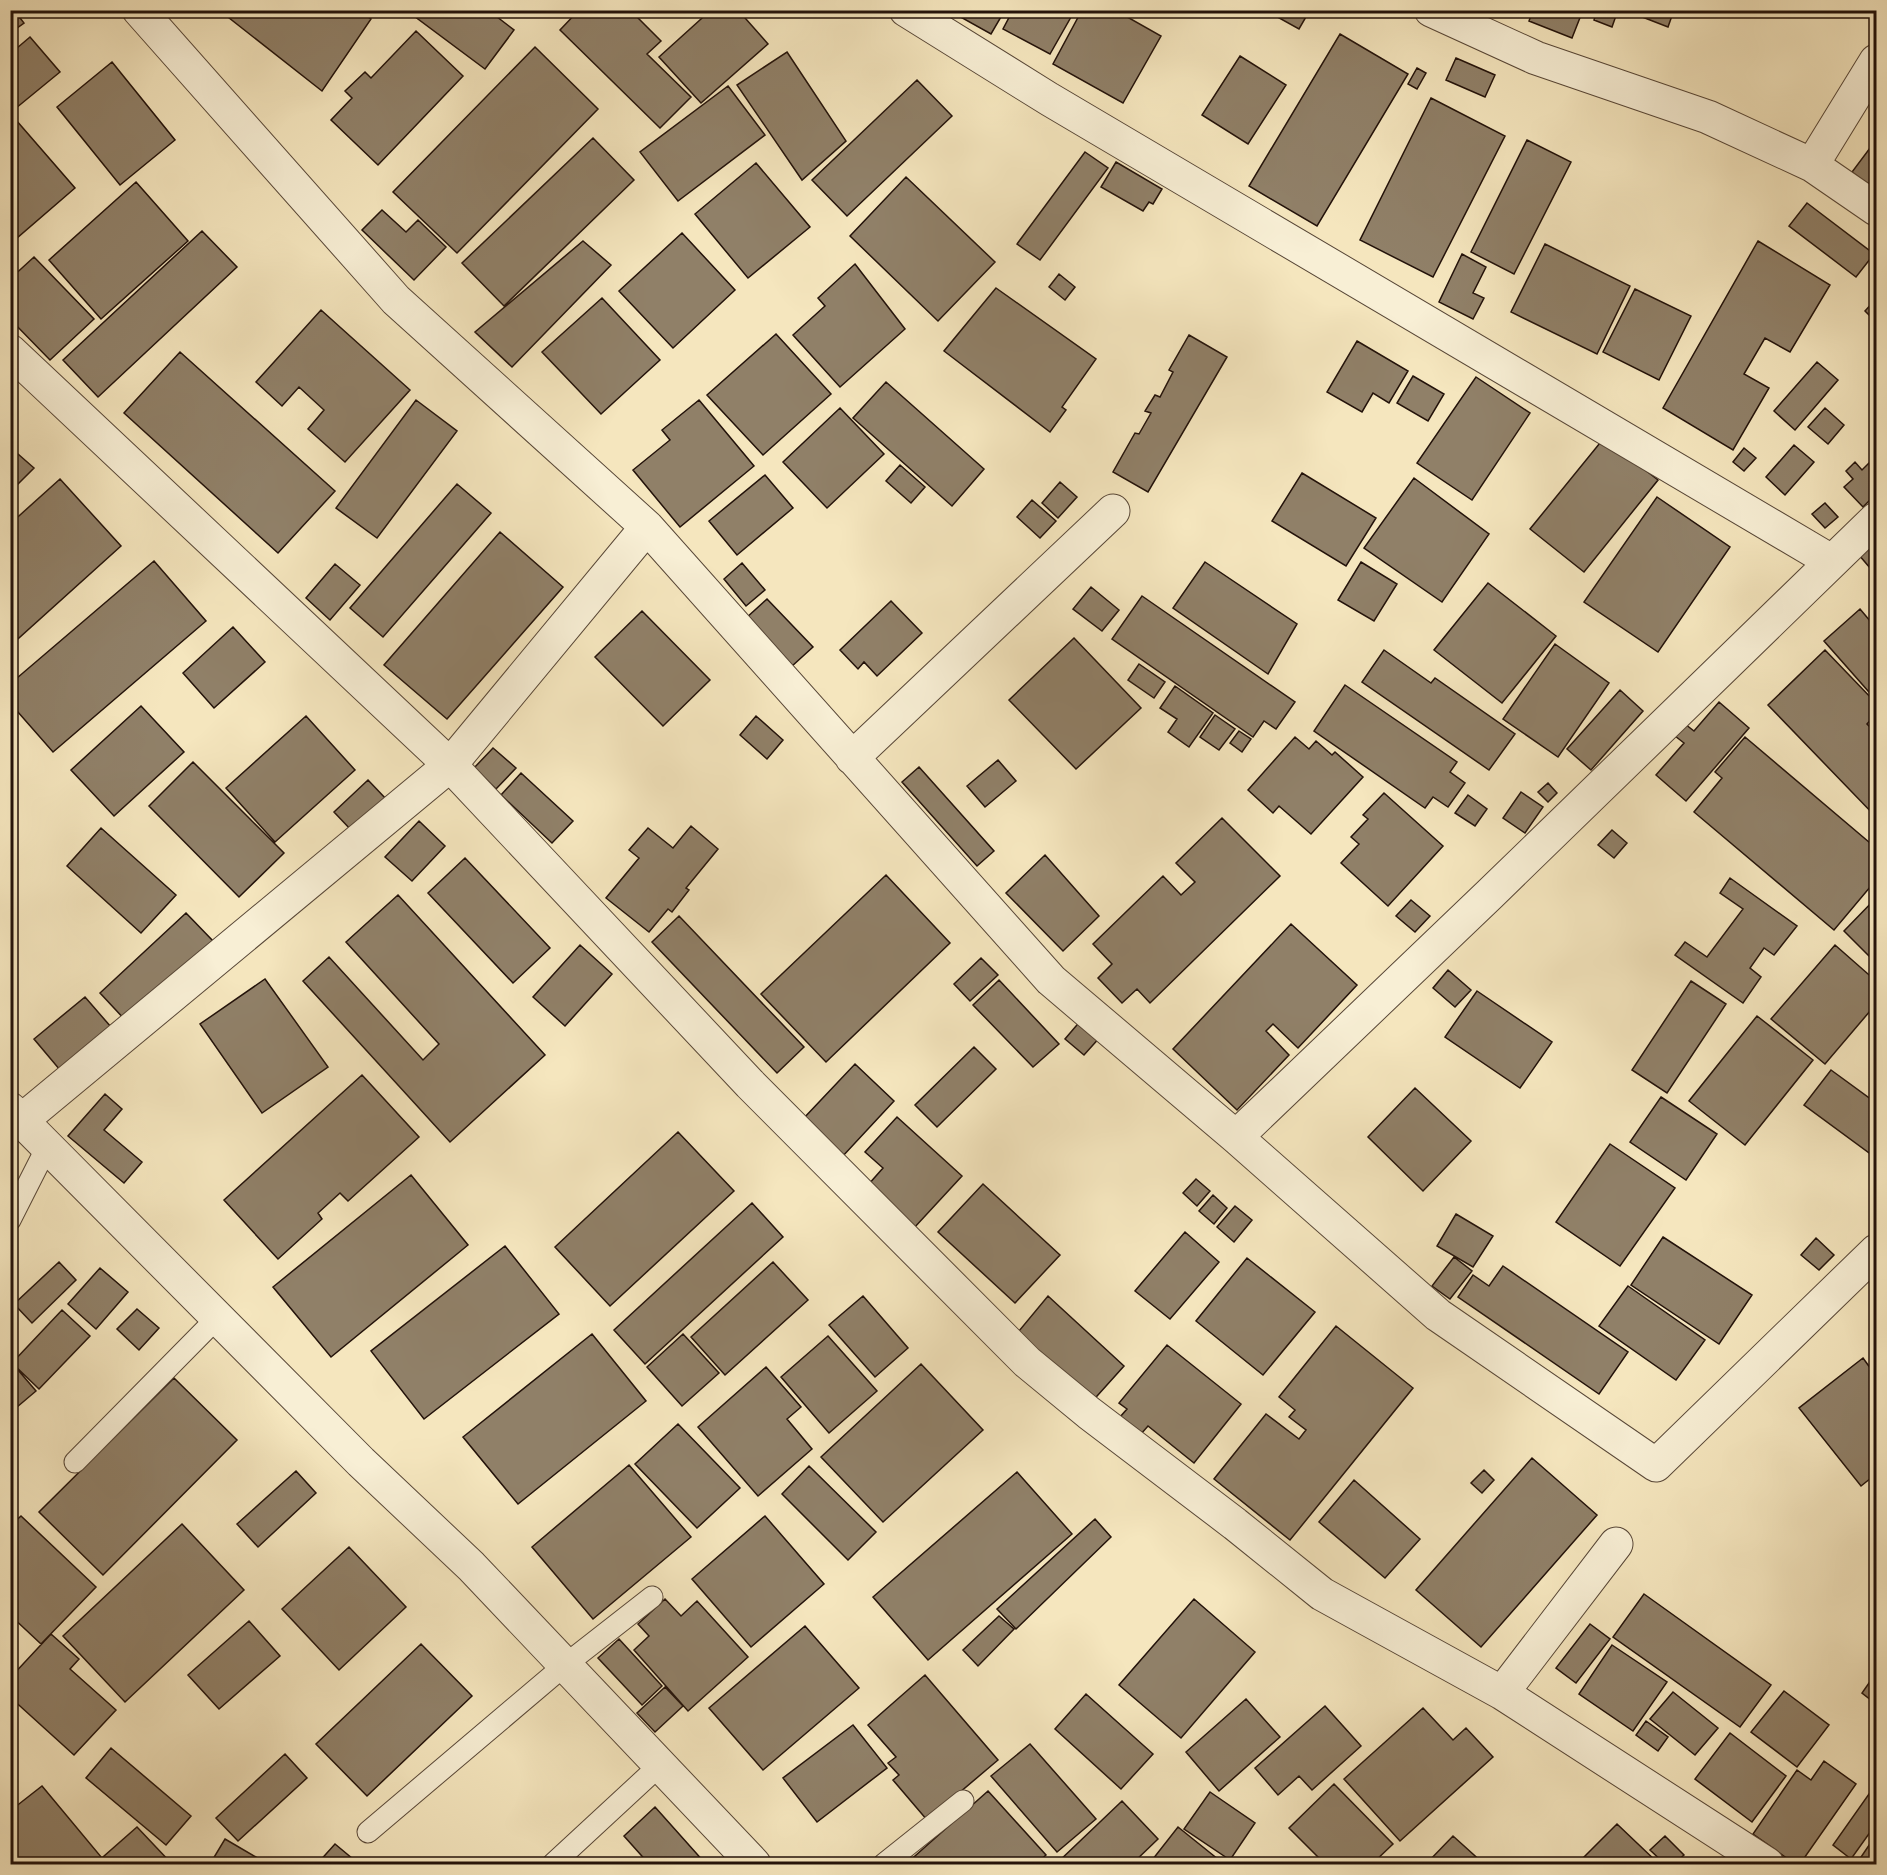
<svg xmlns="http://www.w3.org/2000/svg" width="1887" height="1875" font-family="'EB Garamond',serif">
  <rect width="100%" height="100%" fill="#f5e6be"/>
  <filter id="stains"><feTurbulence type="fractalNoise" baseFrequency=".00333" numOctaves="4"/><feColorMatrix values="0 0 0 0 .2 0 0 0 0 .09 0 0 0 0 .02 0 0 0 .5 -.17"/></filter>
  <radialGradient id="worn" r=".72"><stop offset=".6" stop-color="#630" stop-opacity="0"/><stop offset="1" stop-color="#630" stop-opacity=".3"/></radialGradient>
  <path fill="#908068" stroke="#23120a" stroke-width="1.5" d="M10 10H14L24 23 10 33Z
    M219 10H358L371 19 322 91Z
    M412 10H488L514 30 485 69 410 13Z
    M579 10H630L661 41 647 54 691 97 660 128 560 30Z
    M711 10H738L768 44 701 103 659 57Z
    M948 10H1005L991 34Z
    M1013 10H1075L1050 54 1003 29Z
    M1082 10H1115L1161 36 1123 103 1053 64Z
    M1265 10H1310L1299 29Z
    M1533 10H1583L1572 38 1529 21Z
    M1597 10H1618L1612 27 1594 20Z
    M1633 10H1674L1668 27 1632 13Z
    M416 31 463 76 378 165 331 120 352 98 345 91 365 72 371 78Z
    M1340 34 1408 74 1317 226 1249 186Z
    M30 37 60 72 10 113V54Z
    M535 47 598 109 457 253 393 192Z
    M787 52 846 141 802 180 737 85Z
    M1240 56 1286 85 1248 144 1202 115Z
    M1456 58 1495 75 1485 97 1446 80Z
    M112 62 175 140 120 185 57 107Z
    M1417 68 1426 73 1417 89 1408 84Z
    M917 80 952 116 847 216 812 180Z
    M728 86 765 135 678 201 640 152Z
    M1431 98 1505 136 1433 277 1360 240Z
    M16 120 75 188 10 244V124Z
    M593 138 634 180 504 306 462 263Z
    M1527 140 1571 162 1514 274 1471 252Z
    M1876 140V191L1852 172Z
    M1085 152 1108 168 1040 260 1017 244Z
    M1116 162 1162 189 1153 204 1149 202 1143 211 1101 187Z
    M756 163 810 227 748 278 695 214Z
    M906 177 995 262 938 321 850 236Z
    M136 182 188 241 101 319 49 260Z
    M1807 203 1874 254 1856 277 1789 226Z
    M382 210 406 232 418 220 446 247 414 280 362 230Z
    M202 231 237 267 98 397 63 360Z
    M682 233 735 290 673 348 619 291Z
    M583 241 611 265 512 367 475 332Z
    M1758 241 1830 285 1790 352 1765 338 1744 374 1769 388 1733 450 1663 408Z
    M1545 244 1630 286 1597 354 1511 312Z
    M1462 254 1486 267 1473 293 1484 298 1473 319 1439 302Z
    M34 257 94 319 50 360 10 319V279Z
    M855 264 905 329 840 387 793 335 825 306 818 298Z
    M1059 274 1075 287 1065 300 1049 287Z
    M996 288 1096 359 1062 407 1066 410 1050 432 944 351Z
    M1635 289 1691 316 1659 380 1603 352Z
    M602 298 660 360 601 414 542 352Z
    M1876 299V322L1865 311Z
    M321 310 410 390 345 462 308 429 324 410 299 387 282 406 256 382Z
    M776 334 831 394 763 455 707 395Z
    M1189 335 1227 357 1148 492 1113 472 1135 433 1139 434 1151 413 1145 411 1155 395 1160 397 1173 372 1169 370Z
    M1357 341 1408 371 1389 403 1373 393 1362 412 1327 392Z
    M180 352 335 491 278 553 124 413Z
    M1817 362 1838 380 1795 430 1774 411Z
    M1413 376 1444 394 1428 421 1397 403Z
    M1476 377 1530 413 1472 500 1417 463Z
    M886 382 984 469 952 506 853 418Z
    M416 400 457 431 377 538 336 508Z
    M699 400 754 466 680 527 633 470 670 440 662 430Z
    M840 408 884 454 827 508 783 462Z
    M1825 408 1844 425 1828 444 1808 427Z
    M1604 438 1658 480 1584 572 1530 529Z
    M1794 445 1814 462 1785 495 1766 477Z
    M10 447 34 468 10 492Z
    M1744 448 1756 458 1744 471 1733 462Z
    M1876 456V494L1863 507 1844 487 1853 479 1846 471 1855 462 1862 470Z
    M900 465 925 487 911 503 886 481Z
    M1302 473 1376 518 1346 566 1272 521Z
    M765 475 793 508 737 555 709 521Z
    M1414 478 1489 534 1442 602 1364 548Z
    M60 479 121 546 10 646V524Z
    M1060 482 1077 497 1058 518 1042 503Z
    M457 484 491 513 383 637 350 608Z
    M1657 497 1730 547 1658 652 1584 602Z
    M1032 500 1056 521 1040 538 1017 517Z
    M1825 503 1838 517 1825 528 1812 514Z
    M500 532 563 587 447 719 384 665Z
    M1876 540V575L1859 555Z
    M154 561 206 621 53 752 10 703V684Z
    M1205 562 1297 624 1268 674 1173 608Z
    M1361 562 1397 584 1374 621 1338 600Z
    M742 563 765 590 746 606 724 579Z
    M335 564 360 585 330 620 306 598Z
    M1488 583 1556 636 1502 703 1434 650Z
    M1091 587 1119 610 1102 631 1073 609Z
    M1142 596 1295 702 1276 729 1264 721 1253 737 1112 639Z
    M767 599 813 647 791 667 745 619Z
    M891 601 922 633 877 676 864 662 858 669 840 650Z
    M1860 609 1876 628V700L1824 641Z
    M642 611 710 680 663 726 595 657Z
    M233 627 265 662 214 708 183 673Z
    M1074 638 1141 708 1076 769 1009 700Z
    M1555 644 1609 683 1558 757 1503 719Z
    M1384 650 1431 683 1435 678 1515 734 1489 770 1362 682Z
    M1825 650 1876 703V714L1867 724 1876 733V817L1768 705Z
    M1139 664 1165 682 1154 698 1128 680Z
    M1345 685 1457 762 1450 772 1465 783 1448 807 1433 797 1425 808 1314 731Z
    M1175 686 1213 713 1189 747 1168 732 1177 719 1160 708Z
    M1620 690 1643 711 1591 770 1567 749Z
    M1719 702 1749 728 1686 801 1656 775 1684 743 1675 736 1685 724 1694 731Z
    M141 706 184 752 114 816 71 770Z
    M1215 715 1235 729 1219 750 1200 737Z
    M306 716 355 770 275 842 226 788Z
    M756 716 783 740 767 759 740 735Z
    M1239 731 1251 739 1242 752 1230 743Z
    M1295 737 1309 749 1316 741 1332 755 1335 752 1363 777 1311 834 1279 806 1273 813 1248 790Z
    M1745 737 1876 848V880L1834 930 1694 812 1722 778 1715 772Z
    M493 748 516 768 496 789 474 768Z
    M998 760 1016 781 985 807 967 786Z
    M193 762 284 853 239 897 149 806Z
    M919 767 994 851 977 866 902 782Z
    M521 773 573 821 552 843 501 795Z
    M368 780 387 800 352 831 334 812Z
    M1548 783 1557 793 1548 802 1538 792Z
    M1521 792 1543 807 1525 833 1503 818Z
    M1384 793 1443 846 1388 906 1341 863 1359 844 1351 837 1368 819 1363 815Z
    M1468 795 1487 809 1475 826 1455 813Z
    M1222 818 1280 876 1150 1003 1137 989 1122 1003 1098 978 1112 964 1093 944 1163 876 1181 895 1195 882 1176 863Z
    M419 821 445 846 412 881 385 857Z
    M691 826 718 849 686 888 689 890 672 912 668 909 649 932 606 898 639 858 629 850 648 828 673 848Z
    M101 828 176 895 141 933 67 866Z
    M1612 830 1627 843 1614 858 1598 845Z
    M1045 855 1099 916 1063 951 1006 893Z
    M465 858 550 948 513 983 428 893Z
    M886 875 950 943 826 1062 761 994Z
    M1730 878 1797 926 1774 955 1764 948 1750 968 1761 977 1743 1003 1675 955 1685 942 1707 957 1743 909 1720 893Z
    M398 895 545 1055 450 1142 303 981 329 957 423 1060 439 1044 346 942Z
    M1876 898V960L1875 962 1844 931Z
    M1411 900 1430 916 1415 932 1396 916Z
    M186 913 214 942 128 1023 100 993Z
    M679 916 804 1047 777 1073 652 942Z
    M1291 924 1357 985 1298 1048 1273 1024 1266 1031 1289 1055 1237 1110 1173 1049Z
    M580 945 612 974 565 1026 533 997Z
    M1835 945 1876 981V1004L1825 1064 1771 1019Z
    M981 958 998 975 970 1001 954 984Z
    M1448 970 1471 990 1455 1007 1433 988Z
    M265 979 328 1067 262 1113 200 1024Z
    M999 980 1059 1044 1033 1067 973 1005Z
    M1691 981 1726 1004 1667 1093 1632 1070Z
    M1477 991 1552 1042 1520 1088 1445 1037Z
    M85 997 111 1027 60 1070 34 1039Z
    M1757 1016 1813 1060 1745 1145 1689 1101Z
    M1082 1019 1101 1036 1084 1055 1065 1039Z
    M974 1047 996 1069 937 1127 915 1105Z
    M855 1064 894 1101 842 1157 803 1119Z
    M1831 1070 1876 1103V1158L1804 1105Z
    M362 1075 419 1137 348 1201 340 1193 318 1213 322 1219 278 1259 224 1200Z
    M1415 1088 1471 1141 1423 1191 1368 1137Z
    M105 1094 122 1109 104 1130 142 1162 124 1183 68 1136Z
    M1661 1097 1717 1134 1686 1180 1630 1142Z
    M897 1117 962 1176 914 1228 868 1185 883 1168 865 1152Z
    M678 1132 734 1191 610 1306 555 1247Z
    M1610 1144 1675 1188 1620 1266 1556 1222Z
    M411 1175 468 1245 331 1357 273 1287Z
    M1196 1179 1210 1191 1197 1206 1183 1193Z
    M983 1184 1060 1255 1015 1303 938 1232Z
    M1213 1195 1227 1208 1214 1224 1199 1211Z
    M752 1203 783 1237 645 1364 614 1330Z
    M1235 1206 1252 1220 1234 1242 1217 1227Z
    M1456 1214 1493 1236 1473 1267 1437 1246Z
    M1185 1232 1219 1262 1170 1319 1135 1291Z
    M1663 1237 1752 1295 1719 1344 1631 1285Z
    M1816 1238 1834 1255 1819 1270 1801 1255Z
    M505 1246 559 1314 424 1419 371 1351Z
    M1454 1257 1472 1271 1450 1299 1432 1286Z
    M1247 1258 1315 1312 1263 1375 1196 1321Z
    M59 1262 76 1280 32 1323 14 1304Z
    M773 1262 808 1300 725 1375 691 1337Z
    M1503 1266 1628 1352 1599 1394 1458 1297 1473 1275 1489 1286Z
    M100 1268 128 1292 96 1329 68 1304Z
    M1628 1286 1705 1340 1676 1380 1599 1326Z
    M863 1296 908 1348 875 1377 829 1325Z
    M1048 1296 1124 1366 1089 1405 1014 1337Z
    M137 1309 159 1328 139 1350 117 1329Z
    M62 1310 90 1336 39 1389 12 1363Z
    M1336 1326 1413 1388 1290 1540 1214 1479 1266 1414 1299 1439 1306 1430 1289 1417 1295 1410 1279 1397Z
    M592 1334 646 1401 518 1504 463 1437Z
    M683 1334 719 1373 682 1406 647 1367Z
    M828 1336 877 1391 829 1433 781 1377Z
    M1167 1345 1241 1404 1194 1463 1148 1426 1141 1434 1120 1417 1127 1409 1119 1403Z
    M1863 1358 1876 1376V1474L1861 1486 1799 1408Z
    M12 1363 36 1391 10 1413V1364Z
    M921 1364 983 1430 883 1522 821 1457Z
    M766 1367 801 1407 787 1419 812 1449 758 1496 698 1427Z
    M174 1378 237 1440 103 1575 39 1512Z
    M678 1424 740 1488 697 1528 635 1464Z
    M1532 1458 1597 1515 1481 1647 1416 1590Z
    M629 1465 691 1537 593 1619 532 1547Z
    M809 1466 876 1532 848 1560 782 1494Z
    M1484 1470 1494 1480 1482 1493 1471 1483Z
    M296 1471 316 1493 258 1547 237 1524Z
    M1017 1472 1072 1534 928 1660 873 1597Z
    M1354 1480 1420 1539 1385 1578 1319 1522Z
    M21 1516 96 1587 41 1644 10 1615V1526Z
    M765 1516 824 1584 751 1647 692 1579Z
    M1095 1519 1111 1537 1016 1629 997 1609Z
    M182 1524 244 1590 125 1702 63 1636Z
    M349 1547 406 1607 339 1670 282 1609Z
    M1644 1594 1771 1685 1740 1727 1613 1637Z
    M665 1599 681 1616 697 1601 748 1657 688 1711 634 1650 649 1636 638 1624Z
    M1194 1599 1255 1652 1181 1738 1119 1685Z
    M999 1616 1014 1629 978 1666 963 1650Z
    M249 1621 280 1656 219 1709 188 1675Z
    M1590 1624 1610 1639 1576 1683 1556 1668Z
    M805 1626 859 1688 763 1770 709 1708Z
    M51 1634 79 1659 70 1669 116 1710 74 1755 10 1697V1678Z
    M619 1639 662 1686 642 1705 598 1658Z
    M421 1644 472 1696 367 1796 316 1744Z
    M1612 1645 1667 1682 1633 1731 1579 1694Z
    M1876 1673V1704L1862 1693Z
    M925 1675 998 1760 927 1820 893 1780 899 1775 888 1763 896 1757 868 1725Z
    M665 1687 683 1706 655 1732 637 1713Z
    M1784 1691 1829 1725 1797 1767 1751 1732Z
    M1673 1692 1718 1728 1695 1755 1650 1719Z
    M1086 1694 1153 1754 1121 1789 1055 1729Z
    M1246 1699 1280 1737 1219 1791 1186 1752Z
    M1325 1706 1361 1746 1312 1790 1299 1776 1278 1795 1255 1768Z
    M1423 1708 1453 1740 1466 1728 1493 1757 1400 1841 1344 1779Z
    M1646 1721 1668 1737 1658 1751 1636 1735Z
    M853 1725 887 1768 817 1822 783 1778Z
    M1730 1733 1786 1776 1752 1822 1695 1779Z
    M1030 1744 1096 1819 1057 1852 991 1776Z
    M111 1748 191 1816 166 1845 86 1778Z
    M285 1754 307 1778 238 1841 216 1818Z
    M1824 1761 1856 1784 1800 1864H1795L1753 1834 1797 1770 1811 1780Z
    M1334 1784 1393 1844 1372 1864H1325L1289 1828Z
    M1876 1784V1824L1851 1859 1833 1845Z
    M42 1786 102 1858 94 1864H10V1811Z
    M988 1791 1046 1855 1036 1864H906Z
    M1210 1792 1255 1823 1230 1860 1184 1829Z
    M1122 1801 1158 1839 1132 1864H1056Z
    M655 1807 705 1863 703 1864H649L624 1836Z
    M1617 1824 1658 1863 1656 1864H1577Z
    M137 1827 172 1864H95Z
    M1178 1827 1224 1864H1149Z
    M1876 1835V1864H1871L1861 1857Z
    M1453 1836 1484 1864H1426Z
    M1665 1836 1684 1855 1674 1864H1665L1650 1850Z
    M225 1839 268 1864H210Z
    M335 1844 359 1864H317Z"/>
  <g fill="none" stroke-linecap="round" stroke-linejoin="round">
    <defs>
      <path id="service" d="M10 1220 47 1147
        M75 1462 217 1318
        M368 1832 565 1665 652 1597
        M553 1864 660 1765
        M884 1864 963 1801"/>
      <path id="minor" d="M139 10 396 300 647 527 1051 980 1236 1137 1438 1315 1656 1465 1876 1251
        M906 10 1049 99 1831 561
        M1431 10 1536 58 1708 117 1812 165 1876 209
        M1812 165 1876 61
        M10 351 450 765 750 1084 1027 1362 1089 1413 1235 1524 1322 1594 1502 1693 1767 1864
        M852 758 1113 511
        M10 1109 361 1462 471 1566 754 1864
        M21 1121 450 765 647 527
        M1236 1137 1490 894 1876 519
        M1502 1693 1616 1544"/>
    </defs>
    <use href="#service" stroke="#584737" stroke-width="23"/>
    <use href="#minor" stroke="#584737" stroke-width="35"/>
    <use href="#service" stroke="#f8efd5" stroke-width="21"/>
    <use href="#minor" stroke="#f8efd5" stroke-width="33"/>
  </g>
  <rect width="1887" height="1875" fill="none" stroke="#f5e6be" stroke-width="36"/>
  <rect x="12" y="12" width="1863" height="1851" fill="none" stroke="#23120a" stroke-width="3"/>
  <rect x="18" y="18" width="1851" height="1839" fill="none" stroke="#23120a" stroke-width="1.5"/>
  <rect width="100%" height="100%" filter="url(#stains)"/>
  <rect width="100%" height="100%" fill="url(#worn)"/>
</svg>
